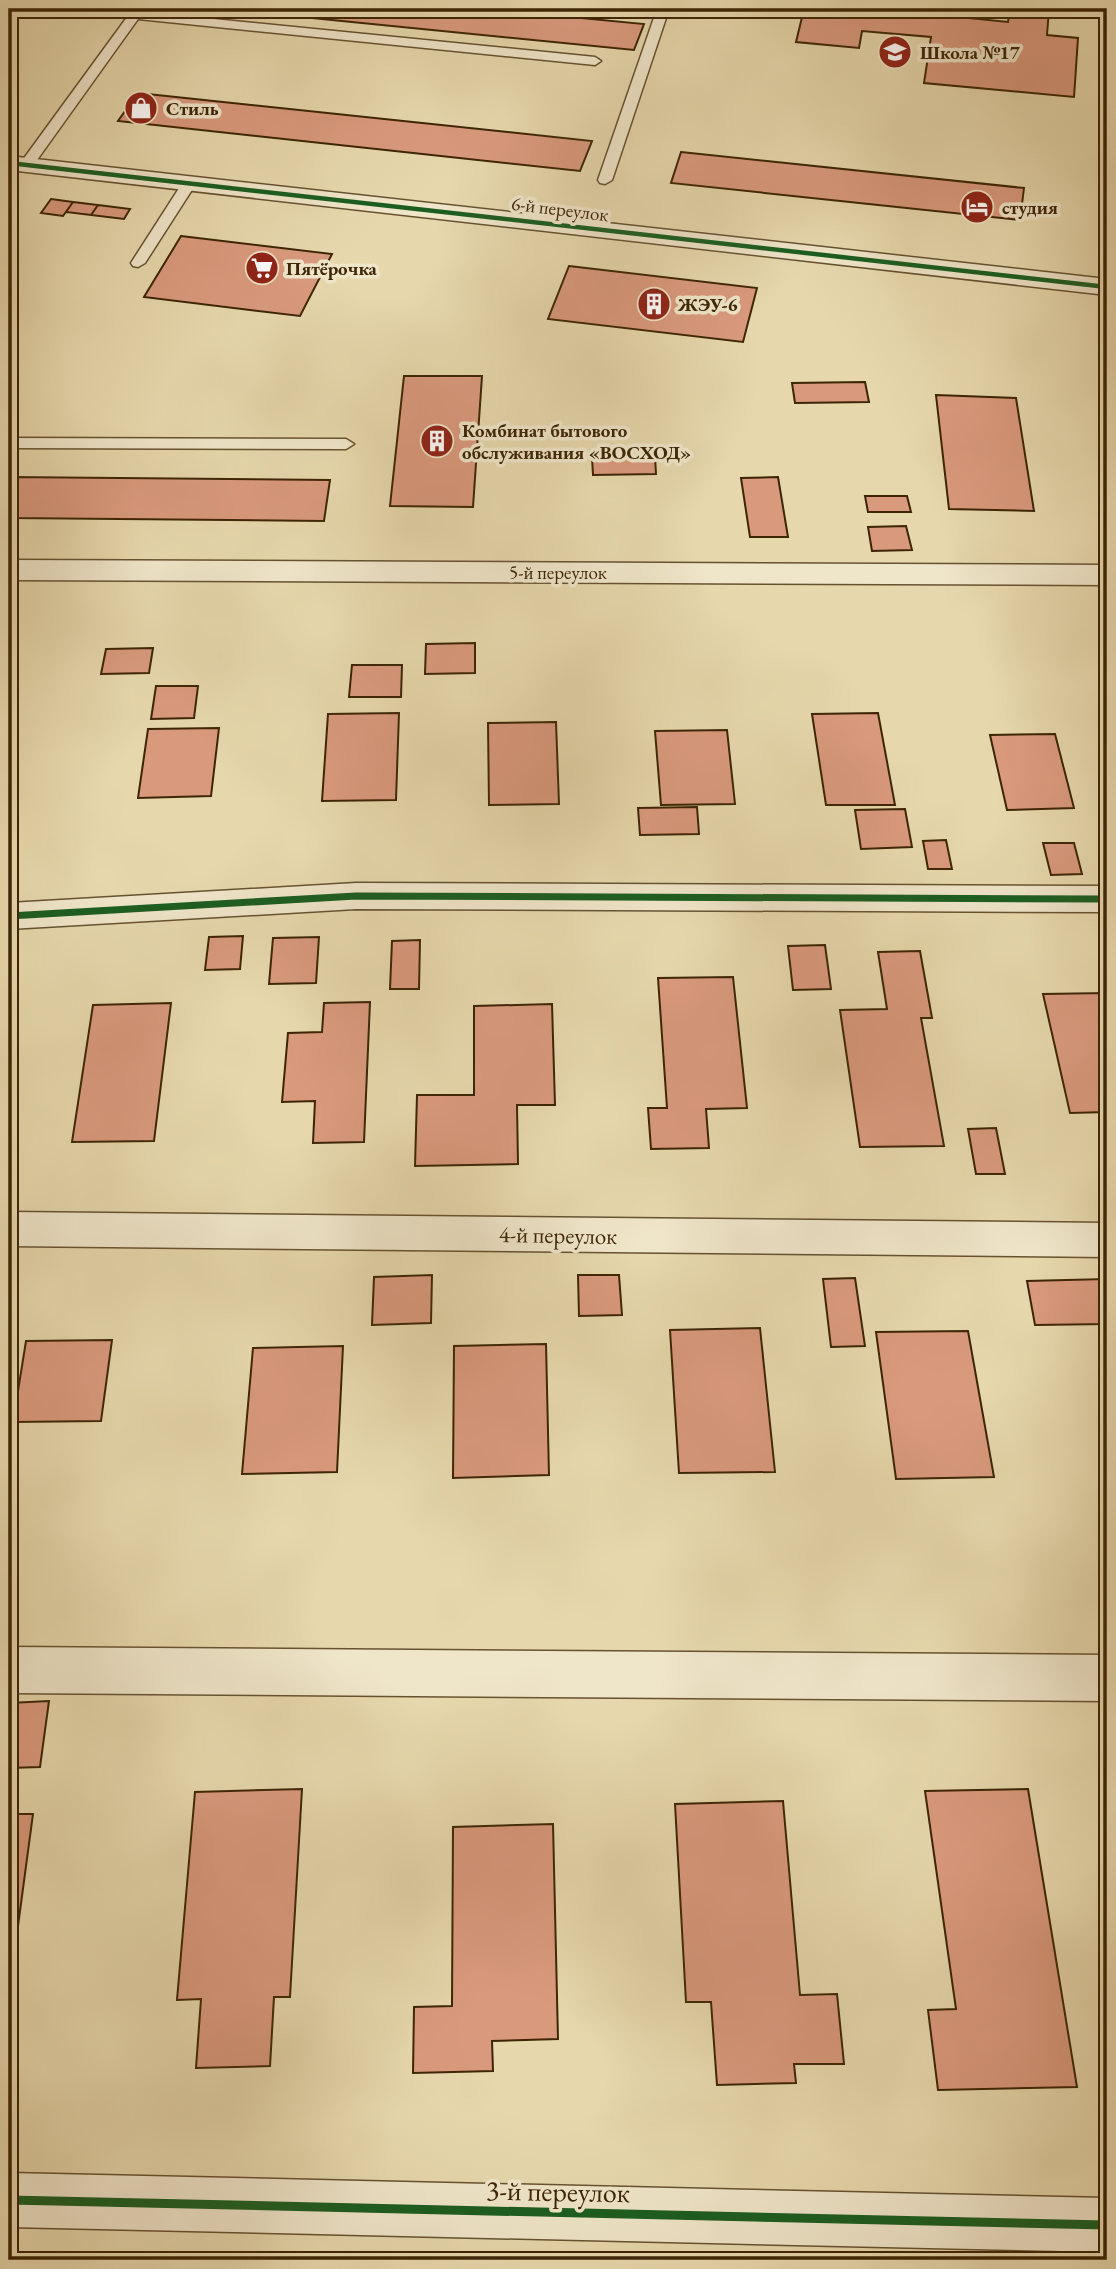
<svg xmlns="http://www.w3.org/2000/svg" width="1116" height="2269" font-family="'EB Garamond',serif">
  <rect width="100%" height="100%" fill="#e6d7ac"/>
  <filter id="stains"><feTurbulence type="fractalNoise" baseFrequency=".00286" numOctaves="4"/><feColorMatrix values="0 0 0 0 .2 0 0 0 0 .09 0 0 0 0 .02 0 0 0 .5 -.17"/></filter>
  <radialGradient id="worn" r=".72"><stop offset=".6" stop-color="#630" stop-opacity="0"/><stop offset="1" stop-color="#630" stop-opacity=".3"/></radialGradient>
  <path fill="#d9997d" stroke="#3d2506" stroke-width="2" d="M222 9H488L644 24 634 50Z
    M804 9H878L1008 22 1010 9H1049L1047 35 1078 38 1074 97 924 83 931 37 862 31 859 48 796 42Z
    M138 93 592 141 580 171 118 121Z
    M681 152 1024 188 1020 220 671 183Z
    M51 199 73 202 63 216 41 213Z
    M73 202 98 205 91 215 66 212Z
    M98 205 130 209 124 219 91 215Z
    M181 236 332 254 300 316 144 297Z
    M569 266 757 288 743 342 548 319Z
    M404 376H482L473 507 390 506Z
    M865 382 869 402 795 403 792 383Z
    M936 395 1016 398 1034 511 949 509Z
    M592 457H655L656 474 593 475Z
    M9 477 330 480 324 521 9 518Z
    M778 477 788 537H750L741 478Z
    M865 496H907L911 512H868Z
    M906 526 912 550 872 551 868 527Z
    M475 643V673L425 674 426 644Z
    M153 648 149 673 101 674 106 649Z
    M352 665H402L401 697H349Z
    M156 686H198L194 718 151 719Z
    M399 713 396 800 322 801 328 714Z
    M878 713 895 805H826L812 714Z
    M556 722 559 804 489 805 488 723Z
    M219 728 211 796 138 798 148 729Z
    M727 730 735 804 661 805 655 731Z
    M1055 734 1074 808 1007 810 990 735Z
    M697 807 699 834 640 835 638 808Z
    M905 809 912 847 861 849 855 810Z
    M946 840 952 869H928L923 841Z
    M1043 843H1074L1082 874 1051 875Z
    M243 936 240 969 205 970 209 937Z
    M319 937 316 983 269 984 273 938Z
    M420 940 419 989H390L392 941Z
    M825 945 831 989 793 990 788 946Z
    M920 951 932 1018H921L944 1146 860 1147 840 1010 887 1009 878 952Z
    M733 977 747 1108 706 1109 709 1148 651 1149 648 1108H667L658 978Z
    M1107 993V1112L1070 1113 1043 994Z
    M370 1002 364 1142 313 1143 315 1101 282 1102 288 1033 322 1032 324 1003Z
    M171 1003 154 1141 72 1142 93 1005Z
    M552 1004 555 1105H517L518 1164 415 1166 417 1095H474V1006Z
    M996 1128 1005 1174H976L968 1129Z
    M432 1275 431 1323 372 1325 374 1277Z
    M578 1275H619L622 1315 579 1316Z
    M855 1278 865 1346 831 1347 823 1279Z
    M1107 1279V1324L1035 1325 1027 1281Z
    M760 1328 775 1472 679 1473 670 1330Z
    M968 1331 994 1477 896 1479 876 1332Z
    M112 1340 101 1421 13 1422 26 1341Z
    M546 1344 549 1475 453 1478 454 1346Z
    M343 1346 337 1472 242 1474 253 1348Z
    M1107 1356V1388L1100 1357Z
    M49 1701 40 1767 9 1768V1703Z
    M302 1789 290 1997H274L270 2066 196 2068 201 1999 177 2000 195 1792Z
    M1028 1789 1077 2087 938 2090 928 2010 956 2009 925 1791Z
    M783 1801 800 1995 837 1994 844 2064H794L796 2083 717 2085 711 2002H686L675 1804Z
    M9 1814H33L9 1993Z
    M553 1824 558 2039 492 2041 493 2071 413 2073 414 2007 452 2006 453 1827Z"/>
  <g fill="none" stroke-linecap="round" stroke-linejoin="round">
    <defs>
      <path id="lane" d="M133 9H145L143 12 595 57 601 61 595 65 138 19 32 167H22V161Z
        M657 9H669L612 180 605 184 600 183 598 180Z
        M190 178 197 182 145 263 138 267 133 266 131 263 183 182Z
        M9 438 346 439 354 444 346 449 9 448Z"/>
      <path id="street" d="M9 156 1107 279V295L9 170Z
        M9 560 1107 565V585L9 580Z
        M356 883 1107 886V912L356 909 9 929V903Z
        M9 1212 1107 1223V1257L9 1246Z
        M9 1647 1107 1655V1701L9 1693Z
        M9 2173 1107 2198V2252L9 2227Z"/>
    </defs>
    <use href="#lane" stroke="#675230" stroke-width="3"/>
    <use href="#street" stroke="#675230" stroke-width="3"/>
    <use href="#lane" fill="#efe5c9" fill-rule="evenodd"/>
    <use href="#street" fill="#efe5c9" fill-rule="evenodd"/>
    <defs>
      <path id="cycleway-far2" d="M9 163 1107 287"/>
      <path id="cycleway-far1" d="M9 916 356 896 1107 899"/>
      <path id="cycleway" d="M9 2200 1107 2225"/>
    </defs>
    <use href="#cycleway-far2" stroke="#efe5c9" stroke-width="7"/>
    <use href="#cycleway-far1" stroke="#efe5c9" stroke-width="11"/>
    <use href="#cycleway" stroke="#efe5c9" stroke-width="13"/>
    <use href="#cycleway-far2" stroke="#1b5e20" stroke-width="4.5"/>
    <use href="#cycleway-far1" stroke="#1b5e20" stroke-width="7"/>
    <use href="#cycleway" stroke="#1b5e20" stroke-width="9"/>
  </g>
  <defs>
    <symbol id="school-disc" viewBox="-11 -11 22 22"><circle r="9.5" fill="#8f2418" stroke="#efe5c9"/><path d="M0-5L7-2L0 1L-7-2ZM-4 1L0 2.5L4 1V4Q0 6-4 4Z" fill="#fff"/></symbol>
    <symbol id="shop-disc" viewBox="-11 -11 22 22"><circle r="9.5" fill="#8f2418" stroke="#efe5c9"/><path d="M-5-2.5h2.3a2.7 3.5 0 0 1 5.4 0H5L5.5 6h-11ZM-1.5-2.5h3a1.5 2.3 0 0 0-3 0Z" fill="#fff"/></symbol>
    <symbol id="hotel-disc" viewBox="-11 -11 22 22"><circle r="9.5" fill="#8f2418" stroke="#efe5c9"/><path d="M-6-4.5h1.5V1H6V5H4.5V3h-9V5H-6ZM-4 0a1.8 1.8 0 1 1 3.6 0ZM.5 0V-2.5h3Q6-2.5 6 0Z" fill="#fff"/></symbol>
    <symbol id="supermarket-disc" viewBox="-11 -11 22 22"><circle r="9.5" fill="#8f2418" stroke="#efe5c9"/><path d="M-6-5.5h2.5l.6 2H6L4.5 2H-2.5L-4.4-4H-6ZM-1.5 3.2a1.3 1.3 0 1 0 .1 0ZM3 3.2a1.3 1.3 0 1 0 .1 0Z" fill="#fff"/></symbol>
    <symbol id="building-disc" viewBox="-11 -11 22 22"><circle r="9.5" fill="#8f2418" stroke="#efe5c9"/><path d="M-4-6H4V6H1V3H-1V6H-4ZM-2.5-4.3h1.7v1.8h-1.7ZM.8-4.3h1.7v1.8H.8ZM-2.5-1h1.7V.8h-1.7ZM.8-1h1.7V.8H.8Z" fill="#fff"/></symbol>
  </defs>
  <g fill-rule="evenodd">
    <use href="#school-disc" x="876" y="33" width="38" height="38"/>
    <use href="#shop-disc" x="122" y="89" width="38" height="38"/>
    <use href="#hotel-disc" x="958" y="188" width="38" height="38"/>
    <use href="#supermarket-disc" x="243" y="249" width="38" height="38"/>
    <use href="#building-disc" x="635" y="285" width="38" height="38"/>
    <use href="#building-disc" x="418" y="422" width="38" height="38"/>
  </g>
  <g text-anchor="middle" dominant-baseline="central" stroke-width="7" stroke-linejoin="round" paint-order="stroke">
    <g font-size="19" font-weight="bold" fill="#3d2506" stroke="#efe5c9" text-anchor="start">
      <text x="920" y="52">Школа №17</text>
      <text x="166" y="108">Стиль</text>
      <text x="1002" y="207">студия</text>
      <text x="286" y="268">Пятёрочка</text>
      <text x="678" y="304">ЖЭУ-6</text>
      <text x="462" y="430">Комбинат бытового<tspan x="462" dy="22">обслуживания «ВОСХОД»</tspan></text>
    </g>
    <g font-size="19" fill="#3d2506" stroke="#efe5c9">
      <text transform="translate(560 209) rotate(7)">6-й переулок</text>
      <text x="558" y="572">5-й переулок</text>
    </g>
    <g font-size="23" fill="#3d2506" stroke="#efe5c9">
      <text transform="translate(558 1235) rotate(1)">4-й переулок</text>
    </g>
    <g font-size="28" fill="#3d2506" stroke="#efe5c9">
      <text transform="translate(558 2191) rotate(1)">3-й переулок</text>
    </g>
  </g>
  <rect width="1116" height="2269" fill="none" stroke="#e6d7ac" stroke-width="35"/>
  <rect x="10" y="10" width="1095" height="2248" fill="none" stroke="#3d2506" stroke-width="3.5"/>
  <rect x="18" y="18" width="1081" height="2234" fill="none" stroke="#3d2506" stroke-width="2"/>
  <rect width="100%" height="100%" filter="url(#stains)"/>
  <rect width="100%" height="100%" fill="url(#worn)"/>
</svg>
